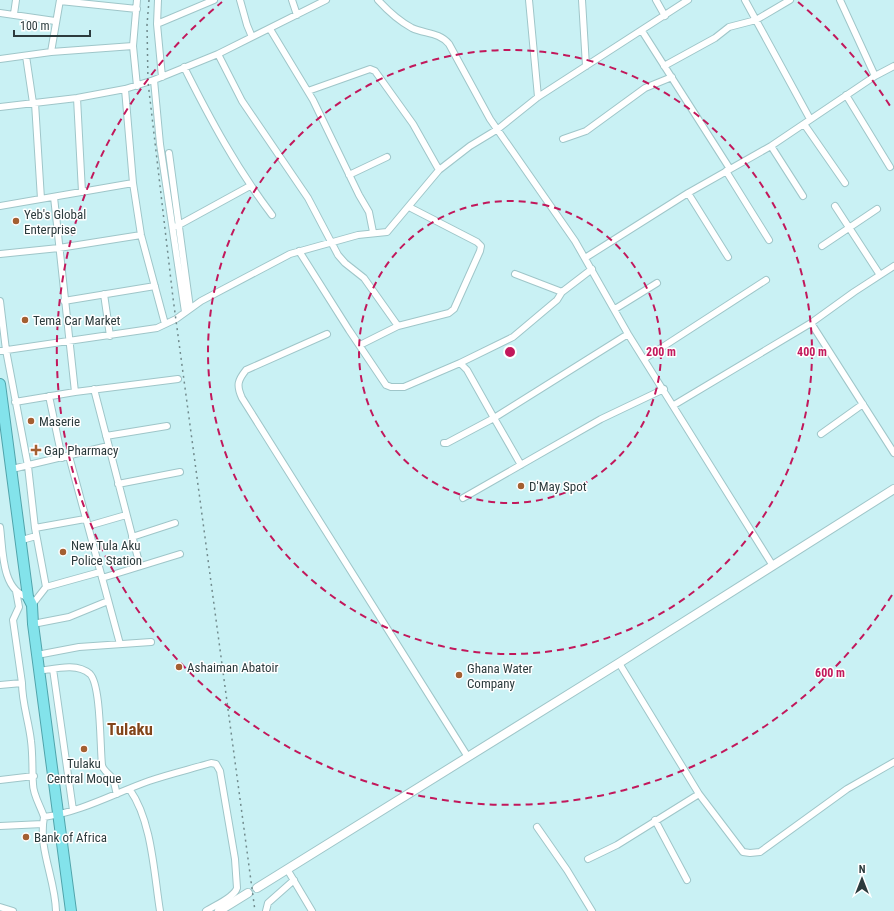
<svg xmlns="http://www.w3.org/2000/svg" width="894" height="911" font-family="'Roboto Condensed',sans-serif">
  <rect width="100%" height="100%" fill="#c9f1f4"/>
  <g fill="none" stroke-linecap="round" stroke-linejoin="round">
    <defs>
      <path id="minor" d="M240 0 247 25 252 37
        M292 0 297 15
        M378 0C388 11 399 21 412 28 425 34 439 32 449 44L490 119 575 241 628 334 773 566
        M529 0 538 97
        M582 0 586 66
        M656 0 665 16
        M745 0 810 119
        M840 0 875 76
        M60 1 137 9
        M0 13 55 21
        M14 14 16 0
        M157 24 158 0
        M270 29 313 100 359 195 369 212 373 232
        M642 31 730 169
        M51 52 60 0
        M218 54 242 101 308 198 338 255 345 263 364 278 398 326
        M26 56 33 103
        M0 59 51 52 133 46
        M664 66 715 38 729 27 756 20 790 0
        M184 67C210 119 237 169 272 215
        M162 77 157 24 214 0
        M154 80 160 144 185 312
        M137 86 133 46 137 0
        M308 91 370 69 375 71 413 124 439 170
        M846 95 890 167
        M77 98 82 192
        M35 103 41 199
        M0 107 77 98 125 89 154 80 218 54 326 0
        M804 124 845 183
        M563 139 586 131 645 88 672 77
        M771 146 803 196
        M169 153 190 308
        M726 171 769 240
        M349 175 387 157
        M133 183 141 235 165 324
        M688 193 728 257
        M0 206 133 183 125 89
        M835 206 880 275
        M177 226 250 186
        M822 246 877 209
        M299 251 349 330 386 385 391 387H404L460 363
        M0 254 59 248 141 235
        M585 258 688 193 771 146 875 76 894 66
        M515 274 562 292
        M104 294 110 336
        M0 301 6 350 28 466 35 528 46 587
        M64 301 155 286
        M615 309 657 283
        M811 323 894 453
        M327 334 246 370C238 380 236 385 242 398L468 757
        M360 345 398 326 449 313 454 309 480 251 481 246 477 242 409 207
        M0 351 157 328 176 319 201 301 290 254 358 235 387 232 439 170 470 146 498 129 538 97 688 0
        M644 359 766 280
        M94 389 140 566
        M75 392 178 379
        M49 396 62 458
        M15 402 75 392 54 197
        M674 405 811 323 854 292 894 266
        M821 434 863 404
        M106 436 167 426
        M444 443H447L494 418 467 370 460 363 513 337 557 300 562 292 592 269
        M69 456 120 644
        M521 465 494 418 628 334
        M12 469 108 446
        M118 484 180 472
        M463 498 601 419 664 389
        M88 526 126 515
        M0 527C3 548 1 591 28 597
        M35 528 85 519
        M132 537 175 523
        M22 540 36 536
        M102 578 180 554
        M16 591 19 607 13 620 22 683
        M32 605 46 587 100 572
        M33 624 69 617 108 601
        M37 655 79 647 151 642
        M619 663 699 794 743 852 750 853 760 852 847 789 894 762
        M53 669 73 810
        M39 671C54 669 77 662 90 674 101 685 100 747 102 765 103 771 110 774 113 779 115 784 115 789 117 794
        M0 685 22 683C22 703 29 722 31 741 33 756 32 771 33 784 33 795 41 807 44 817 81 812 115 793 149 781 169 774 191 769 211 763L216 764 220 771 235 859 237 888C234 898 215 905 206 911
        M0 780 34 776
        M130 790C152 821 154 874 160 911
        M44 817C38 849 55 878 56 911
        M655 820 687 880
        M0 826 43 824
        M537 827 567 870 592 911
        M588 859 617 845 699 794
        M287 869 312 911
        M0 907 13 911
        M266 911 268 903 294 880"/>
      <path id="tertiary" d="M257 888 619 663 894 489
        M219 911 248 893"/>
      <path id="trunk" d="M0 384 28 597 32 605 33 624 71 911"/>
    </defs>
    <use href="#minor" stroke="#9fc6c9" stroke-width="8"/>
    <use href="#tertiary" stroke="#9fc6c9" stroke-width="10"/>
    <use href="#trunk" stroke="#50a4ab" stroke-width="12"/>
    <use href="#minor" stroke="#fff" stroke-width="6"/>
    <use href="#tertiary" stroke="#fff" stroke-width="8"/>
    <use href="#trunk" stroke="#83e3eb" stroke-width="10"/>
    <path stroke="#718b8d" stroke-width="1.5" stroke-dasharray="2 4" stroke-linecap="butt" d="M149 0 147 25 148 82 173 298 255 911"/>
  </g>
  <g fill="none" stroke="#c2185b" stroke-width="2" stroke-dasharray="7 5">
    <circle cx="510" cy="352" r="151"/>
    <circle cx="510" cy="352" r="302"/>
    <path d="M892 595A453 453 0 1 1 222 2M798 2A453 453 0 0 1 892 109"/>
  </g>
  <g fill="#a45f31" stroke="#fff" stroke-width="1.5">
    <circle cx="16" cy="221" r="4"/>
    <circle cx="25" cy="320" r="4"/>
    <circle cx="31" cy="421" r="4"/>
    <path d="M34 444h4v4h4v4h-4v4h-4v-4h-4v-4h4z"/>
    <circle cx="521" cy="486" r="4"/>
    <circle cx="63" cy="552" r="4"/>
    <circle cx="179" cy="667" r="4"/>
    <circle cx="459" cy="675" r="4"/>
    <circle cx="84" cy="749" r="4"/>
    <circle cx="26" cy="837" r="4"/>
  </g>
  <g text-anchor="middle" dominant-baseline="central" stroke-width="3" stroke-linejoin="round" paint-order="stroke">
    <g font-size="13" fill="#2c3b3d" stroke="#fff" text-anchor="start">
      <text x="24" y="214">Yeb's Global<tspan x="24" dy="15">Enterprise</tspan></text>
      <text x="33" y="320">Tema Car Market</text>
      <text x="39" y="421">Maserie</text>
      <text x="44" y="450">Gap Pharmacy</text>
      <text x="529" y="486">D'May Spot</text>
      <text x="71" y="545">New Tula Aku<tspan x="71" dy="15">Police Station</tspan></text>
      <text x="187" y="667">Ashaiman Abatoir</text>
      <text x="467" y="668">Ghana Water<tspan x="467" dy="15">Company</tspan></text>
      <text x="84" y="763" text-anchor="middle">Tulaku<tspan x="84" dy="15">Central Moque</tspan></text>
      <text x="34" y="837">Bank of Africa</text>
    </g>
    <g font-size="17" font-weight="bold" fill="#82451a" stroke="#fff">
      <text x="130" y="729">Tulaku</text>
    </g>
  </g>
  <circle cx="510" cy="352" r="6" fill="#c2185b" stroke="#fff" stroke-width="2"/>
  <g font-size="12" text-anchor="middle" font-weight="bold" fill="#c2185b" stroke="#fff" stroke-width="3" stroke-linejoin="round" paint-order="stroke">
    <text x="661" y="356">200 m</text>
    <text x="812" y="356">400 m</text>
    <text x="830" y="677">600 m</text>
  </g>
  <g transform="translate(862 879)" stroke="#ffffff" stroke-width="3" paint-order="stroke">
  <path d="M0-3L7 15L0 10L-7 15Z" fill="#2c3b3d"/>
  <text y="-6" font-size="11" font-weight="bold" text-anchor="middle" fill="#2c3b3d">N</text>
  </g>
  <path d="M14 30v6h76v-6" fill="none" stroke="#2c3b3d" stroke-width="2"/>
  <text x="20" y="30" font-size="12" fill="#2c3b3d" stroke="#ffffff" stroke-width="3" paint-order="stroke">100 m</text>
</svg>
